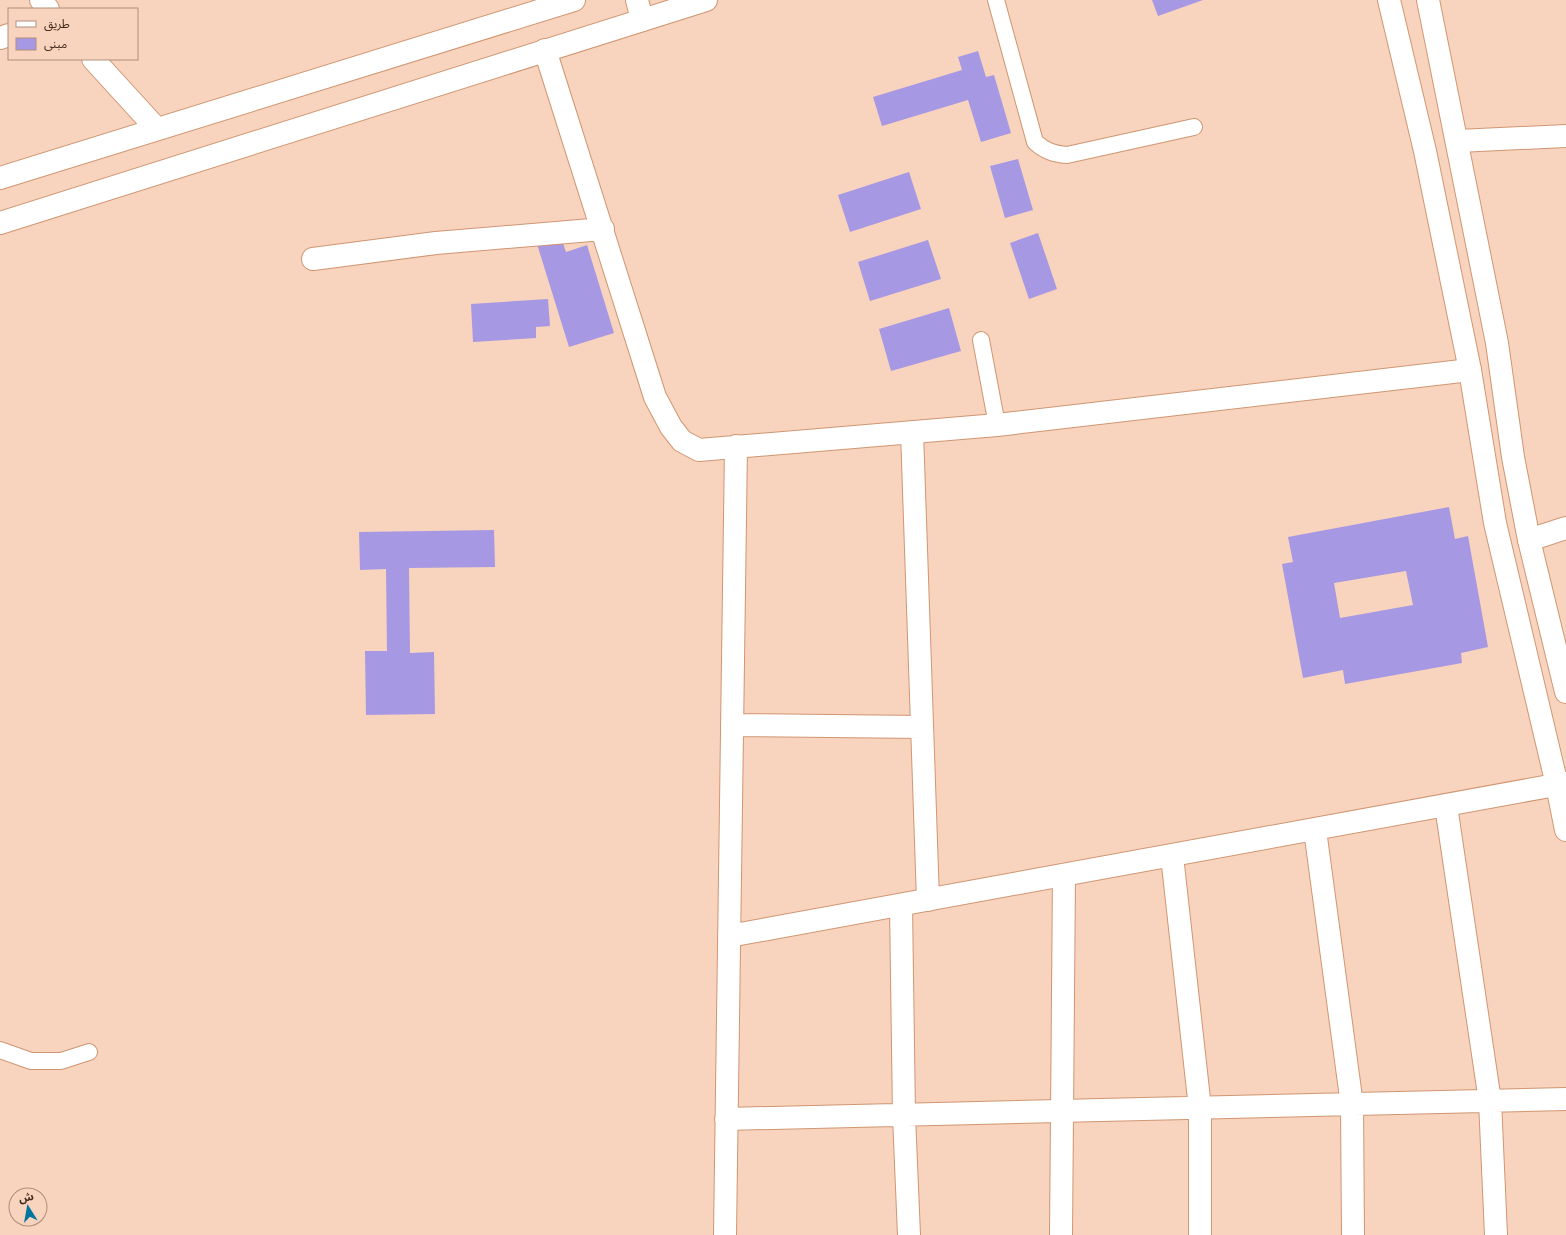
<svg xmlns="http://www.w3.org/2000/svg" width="1566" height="1235" font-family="'Source Serif 4','Noto Sans Arabic',serif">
  <rect width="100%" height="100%" fill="#f8d3bd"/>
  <path fill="#a798e4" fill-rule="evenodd" d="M1152 0H1203L1158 16Z
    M978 51 986 77 994 75 1011 133 981 142 968 100 882 126 873 97 962 70 958 57Z
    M1018 159 1033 210 1005 218 990 166Z
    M909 172 921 209 850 232 838 195Z
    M1038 233 1057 289 1029 299 1010 243Z
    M561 237 566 252 587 245 614 333 569 347 537 244Z
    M928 240 941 279 870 301 858 262Z
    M548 299 550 326 536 327V338L473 342 471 304Z
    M949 308 961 351 891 371 879 329Z
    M1449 507 1455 539 1468 536 1488 647 1461 653 1462 663 1345 684 1343 670 1303 678 1282 564 1293 562 1288 537ZM1406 571 1413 605 1340 618 1334 583Z
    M494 530 495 567 409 568 410 653 434 652 435 714 366 715 365 651H387L386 569 360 570 359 532Z"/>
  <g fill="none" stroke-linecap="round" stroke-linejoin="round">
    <defs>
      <path id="lane" d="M996 0 1035 142C1045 151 1054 154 1067 155L1194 127
        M981 340 997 425
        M0 1050 31 1061H61L89 1052"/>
      <path id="street" d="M41 0 48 9
        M637 0 642 20
        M0 38 9 35
        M545 50 655 397 671 427 682 441 699 450 997 425 1470 370
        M93 59 156 128
        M1458 141 1566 136
        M313 259 436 243 603 229
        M912 432 928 900
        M1529 540 1566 528
        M732 725 922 727
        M1446 806 1490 1101 1496 1235
        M1315 830 1352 1105 1353 1235
        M1172 856 1200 1108V1235
        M901 905 904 1116 909 1235
        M729 936 1566 783
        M726 1119 1566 1099
        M725 1235 736 446
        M1061 1235 1064 875"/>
      <path id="secondary" d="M1389 0 1425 151 1470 370 1495 523 1557 785 1566 830
        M1428 0 1497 343 1513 457 1529 540 1566 692
        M0 178 574 0
        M0 223 706 0"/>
    </defs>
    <use href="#lane" stroke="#d09672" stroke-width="18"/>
    <use href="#street" stroke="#d09672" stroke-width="24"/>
    <use href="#secondary" stroke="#d09672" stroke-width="24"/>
    <use href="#lane" stroke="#fff" stroke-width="16"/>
    <use href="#street" stroke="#fff" stroke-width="22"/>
    <use href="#secondary" stroke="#fff" stroke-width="22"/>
  </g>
  <rect x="8" y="8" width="130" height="52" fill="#f8d3bd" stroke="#af907d"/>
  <rect x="16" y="21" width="20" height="6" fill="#ffffff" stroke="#af907d"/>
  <text x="44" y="28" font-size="12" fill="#422b1c">طريق</text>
  <rect x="16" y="38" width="20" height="12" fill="#a798e4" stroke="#af907d"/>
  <text x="44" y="48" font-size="12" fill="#422b1c">مبنى</text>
  <g transform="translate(28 1207) rotate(349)"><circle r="19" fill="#f8d3bd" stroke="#af907d"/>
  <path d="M0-3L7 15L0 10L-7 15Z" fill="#01759f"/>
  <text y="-6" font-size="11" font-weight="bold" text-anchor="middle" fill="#422b1c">ش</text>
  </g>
</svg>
